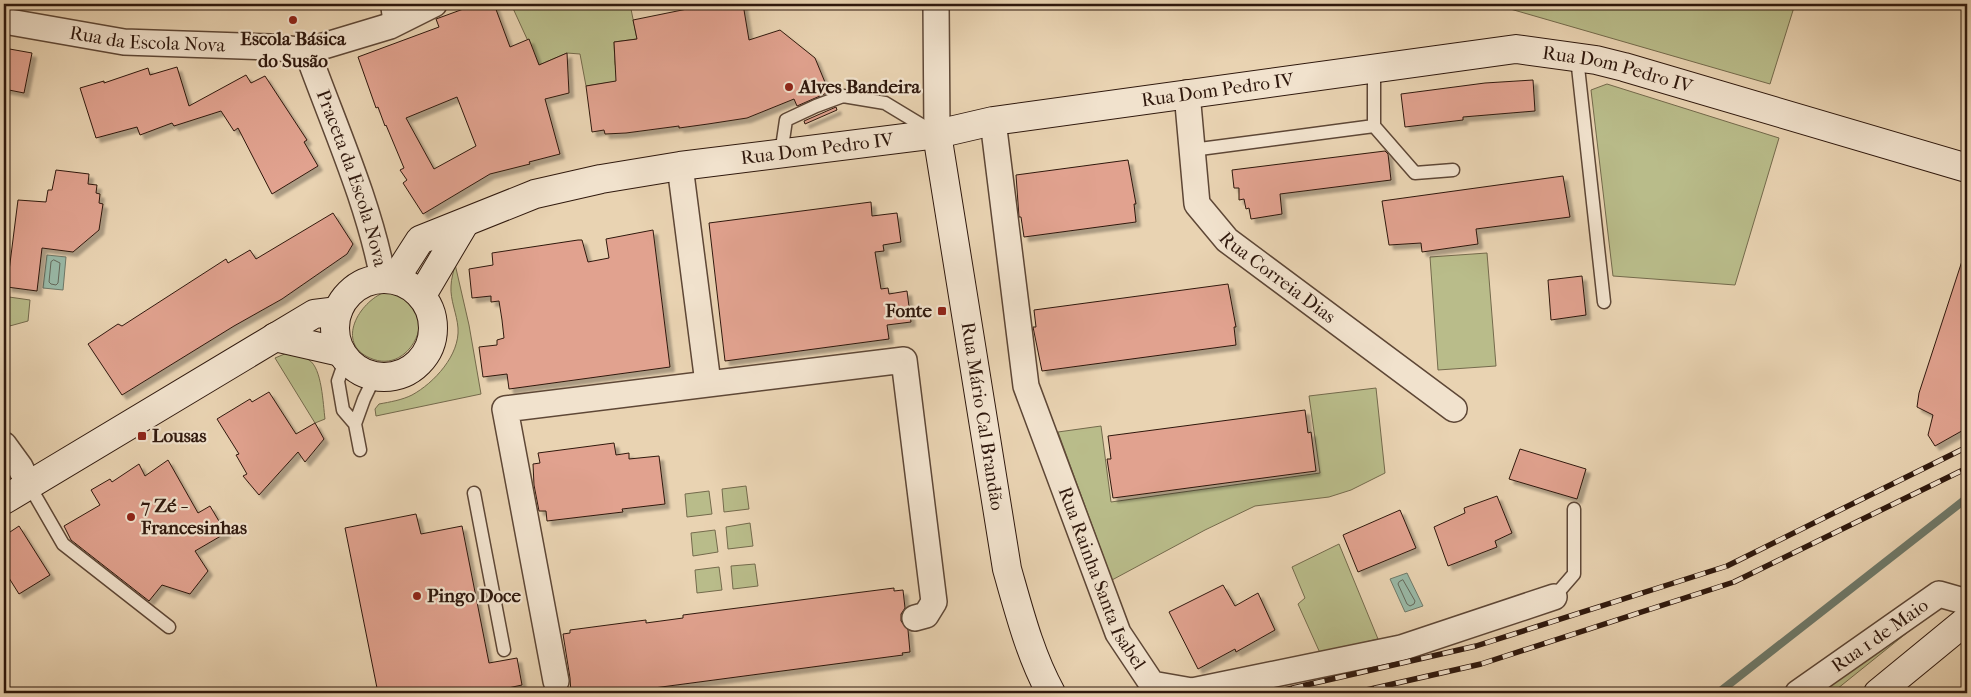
<svg xmlns="http://www.w3.org/2000/svg" width="1971" height="697" font-family="'IM FELL French Canon',serif">
  <defs>
    <filter id="shadow"><feDropShadow dx="4.5" dy="4.5" stdDeviation="1" flood-color="#0004"/></filter>
  </defs>
  <rect width="100%" height="100%" fill="#e9d3b2"/>
  <filter id="stains"><feTurbulence type="fractalNoise" baseFrequency=".004" numOctaves="4"/><feColorMatrix values="0 0 0 0 .2 0 0 0 0 .09 0 0 0 0 .02 0 0 0 .5 -.17"/></filter>
  <radialGradient id="worn" r=".72"><stop offset=".6" stop-color="#630" stop-opacity="0"/><stop offset="1" stop-color="#630" stop-opacity=".3"/></radialGradient>
  <path fill="#b9bc8a" stroke="#746a4c" d="M511 4H630L637 39 614 42 615 64 619 81 586 86 580 54 567 53 539 65Z
    M1493 4H1795L1770 84Z
    M1607 84 1779 138 1735 285 1613 276 1591 90Z
    M1487 253 1496 366 1438 370 1430 257Z
    M455 264 469 325 481 394 376 416 375 409 379 404C390 402 402 400 412 395 434 383 460 355 458 328 457 314 450 300 451 286 451 279 454 271 455 264Z
    M385 292C447 292 416 379 370 358 335 343 359 302 385 292Z
    M9 297 30 300 28 321 6 327Z
    M287 353C294 355 303 355 309 360 322 368 323 404 325 419L315 423 275 358Z
    M1376 388 1385 473 1351 490 1329 497 1255 506 1205 530 1112 580 1058 432 1101 426 1111 502 1320 473 1309 396Z
    M746 486 749 509 724 512 722 489Z
    M709 491 712 514 687 517 685 494Z
    M750 523 753 546 728 549 726 527Z
    M715 530 718 552 693 556 691 533Z
    M1339 544 1378 639 1320 653 1298 604 1305 598 1292 567Z
    M755 564 758 586 733 589 731 566Z
    M719 567 722 590 697 593 695 570Z
    M1944 603 1832 693H1814Z"/>
  <path fill="#99b9a7" stroke="#6f7969" d="M47 255 66 257 63 290 43 288Z
    M1407 573 1423 606 1405 612 1390 579Z"/>
  <g fill="none" stroke-linecap="round" stroke-linejoin="round">
    <path stroke="#64685a" stroke-width="1" d="M54 260 60 263 58 283 56 285 51 284 49 282 51 262Z
      M1403 580 1415 601 1414 604 1410 606 1407 604 1398 584 1399 582Z"/>
    <path stroke="#6f7969" stroke-width="8" d="M1718 693 1967 498"/>
  </g>
  <path fill="#e1a28f" stroke="#2f180d" fill-rule="evenodd" filter="url(#shadow)" d="M477 4H494L510 47 529 39 539 65 567 53 569 93 545 99 560 154 529 162 530 164 490 174 423 214 403 183 407 180 400 170 404 168 386 125 385 126 378 107 376 108 358 57 439 27 436 19ZM457 97 476 146 434 169 406 118Z
    M700 4H743L749 40 780 30 815 58 829 92 797 106 794 99 747 118 708 124 679 128V126L626 133 605 134 604 130 592 132 586 86 616 81 614 42 637 39 633 20 692 8Z
    M4 48 32 53 24 93 4 89Z
    M177 67 189 106 246 75 251 83 265 76 307 140 304 142 318 166 272 194 238 128 234 131 221 111 174 126 172 123 140 135 137 127 96 138 80 88 104 81V83L148 68 150 75Z
    M1533 80 1535 111 1463 117V120L1405 127 1401 94 1485 83Z
    M836 107 837 110 805 124 804 121Z
    M1385 151 1388 154 1391 180 1280 194 1282 214 1251 219 1249 208 1246 209 1244 199 1239 200V188H1234L1232 170Z
    M1128 160 1136 204H1134L1136 222 1024 237 1021 217H1019L1016 175Z
    M56 170 89 174 88 184 97 185 96 193 100 194 99 203 103 204 99 230 73 252 42 248 37 291 7 287 18 200 46 202 48 190H52Z
    M1563 176 1570 217 1476 229 1478 244 1422 252 1421 243 1389 245 1382 201Z
    M871 202 872 216 897 213 901 242 883 245 884 251 875 252 881 289 888 288 889 294 907 291 911 322 887 325 889 339 725 361 709 223Z
    M333 213 353 244 347 254 282 299 234 326 122 395 88 344 118 324 122 326 226 259 228 263 250 250 256 259Z
    M653 230 670 367 509 389 507 374 483 377 479 347 497 345V340L504 338 502 320 499 301 491 302V296L472 298 469 269 493 265 492 253 578 240H582L588 262 609 258 606 239Z
    M1963 258H1967V428L1935 446 1928 435 1933 415 1917 407 1919 393Z
    M1582 276 1586 315 1551 320 1548 280Z
    M1228 284 1236 327H1234L1236 345 1042 371 1033 327H1036L1034 310Z
    M269 392 296 434 315 423 324 439 305 462 298 452 259 495 243 476 247 474 236 455 239 454 217 419 250 399 252 402Z
    M1305 410 1308 433 1311 432 1316 471 1113 498 1107 459H1111L1108 436Z
    M614 443 616 455 629 453V459L659 456 665 504 622 509 623 512 547 521 546 511H539L534 485 533 464 540 463 538 453Z
    M1520 449 1586 469 1577 499 1509 479Z
    M168 460 198 513 210 506 226 533 195 551 208 571 190 594 162 585 149 601 71 540 64 526 100 505 91 490 110 479 112 482 139 464 145 476Z
    M1497 496 1512 533 1495 541 1497 547 1448 566 1434 527 1465 513 1464 508Z
    M1400 510 1416 548 1358 572 1343 535Z
    M416 514 421 534 462 526 489 663 517 658 522 685 494 691 495 693H378L345 528Z
    M19 526 50 575 19 594 4 570V536Z
    M1223 585 1235 606 1258 593 1275 630 1236 652 1235 649 1198 669 1169 612Z
    M894 588V591L903 590 905 608 901 614V621L908 630 910 652 902 653 903 655 616 693H571L570 678 563 634 570 633V630L646 620V623L683 618V615Z"/>
  <g fill="none" stroke-linecap="round" stroke-linejoin="round">
    <defs>
      <path id="lane" d="M387 4 390 26
        M1577 58 1604 302
        M1374 126 1415 173 1453 170
        M1192 150 1374 126V68
        M781 154 786 120 816 106 843 96 885 103 933 132
        M346 358 338 381 343 410 355 424 360 450
        M355 424 364 399 375 376
        M29 485 63 544 169 627
        M474 493 504 650
        M1554 597 1574 574V509"/>
      <g id="street">
        <path d="M936 4 937 134"/>
        <path id="s1" d="M4 21 124 42 271 47 307 51 390 26 434 4"/>
        <path id="s2" d="M307 51C334 126 368 200 383 278"/>
        <path id="s3" d="M1187 93 1197 204 1227 240 1454 409"/>
        <path id="s4" d="M993 121 1026 386 1118 633 1152 684 1192 691 1401 648 1554 597"/>
        <path d="M680 166 708 383"/>
        <path d="M4 445 20 467 29 485"/>
        <path d="M556 681 505 409 904 360 934 602 926 615 915 618"/>
        <path id="s5" d="M1798 693 1939 594 1967 602"/>
      </g>
      <g id="secondary">
        <path id="s6" d="M937 134 1007 569C1019 611 1030 655 1051 693"/>
        <circle cx="384" cy="328" r="49"/>
        <path id="s7" d="M395 279 420 240 535 194 601 179 680 166 937 134 993 121 1516 49 1596 60 1624 67 1967 168"/>
        <path d="M422 295 464 224"/>
        <path d="M275 337 341 352"/>
        <path d="M4 500 314 314 338 311"/>
        <path d="M1878 693 1967 620"/>
      </g>
    </defs>
    <use href="#lane" stroke="#5e4736" stroke-width="15"/>
    <use href="#street" stroke="#5e4736" stroke-width="28"/>
    <use href="#secondary" stroke="#2f180d" stroke-width="30"/>
    <use href="#lane" stroke="#f1e2cd" stroke-width="12"/>
    <use href="#street" stroke="#f1e2cd" stroke-width="25"/>
    <use href="#secondary" stroke="#f1e2cd" stroke-width="28"/>
    <defs>
      <path id="rail" d="M1271 693 1476 646 1727 566 1967 447
        M1353 693 1481 664 1734 582 1967 468"/>
    </defs>
    <use href="#rail" stroke="#2f180d" stroke-width="5.5"/>
    <use href="#rail" stroke="#f1e2cd" stroke-width="4" stroke-dasharray="11" stroke-linecap="butt"/>
  </g>
  <g fill="#8f2418" stroke="#f1e2cd" stroke-width="2">
    <circle cx="293" cy="20" r="5"/>
    <circle cx="789" cy="87" r="5"/>
    <rect x="937" y="306" width="10" height="10" rx="2.5"/>
    <rect x="137" y="431" width="10" height="10" rx="2.5"/>
    <circle cx="131" cy="517" r="5"/>
    <circle cx="417" cy="596" r="5"/>
  </g>
  <g text-anchor="middle" dominant-baseline="central" stroke-width="4.5" stroke-linejoin="round" paint-order="stroke">
    <g font-size="19" fill="#2f180d" stroke="#f1e2cd">
      <text stroke="none"><textPath href="#s1" startOffset="145">Rua da Escola Nova</textPath></text>
      <text stroke="none"><textPath href="#s7" startOffset="1266">Rua Dom Pedro IV</textPath></text>
      <text stroke="none"><textPath href="#s7" startOffset="861">Rua Dom Pedro IV</textPath></text>
      <text stroke="none"><textPath href="#s7" startOffset="456">Rua Dom Pedro IV</textPath></text>
      <text stroke="none"><textPath href="#s2" startOffset="135">Praceta da Escola Nova</textPath></text>
      <text stroke="none"><textPath href="#s3" startOffset="221">Rua Correia Dias</textPath></text>
      <text stroke="none"><textPath href="#s6" startOffset="286">Rua Mário Cal Brandão</textPath></text>
      <text stroke="none"><textPath href="#s4" startOffset="474">Rua Rainha Santa Isabel</textPath></text>
      <text stroke="none"><textPath href="#s5" startOffset="100">Rua 1 de Maio</textPath></text>
    </g>
    <g font-size="19" font-weight="bold" fill="#2f180d" stroke="#f1e2cd" text-anchor="start">
      <text x="293" y="39" text-anchor="middle">Escola Básica<tspan x="293" dy="22">do Susão</tspan></text>
      <text x="799" y="87">Alves Bandeira</text>
      <text x="932" y="311" text-anchor="end">Fonte</text>
      <text x="152" y="436">Lousas</text>
      <text x="141" y="506">7 Zé -<tspan x="141" dy="22">Francesinhas</tspan></text>
      <text x="427" y="596">Pingo Doce</text>
    </g>
  </g>
  <rect width="1971" height="697" fill="none" stroke="#e9d3b2" stroke-width="20"/>
  <rect x="5" y="5" width="1961" height="687" fill="none" stroke="#2f180d" stroke-width="2.5"/>
  <rect x="10" y="10" width="1951" height="677" fill="none" stroke="#2f180d"/>
  <rect width="100%" height="100%" filter="url(#stains)"/>
  <rect width="100%" height="100%" fill="url(#worn)"/>
</svg>
